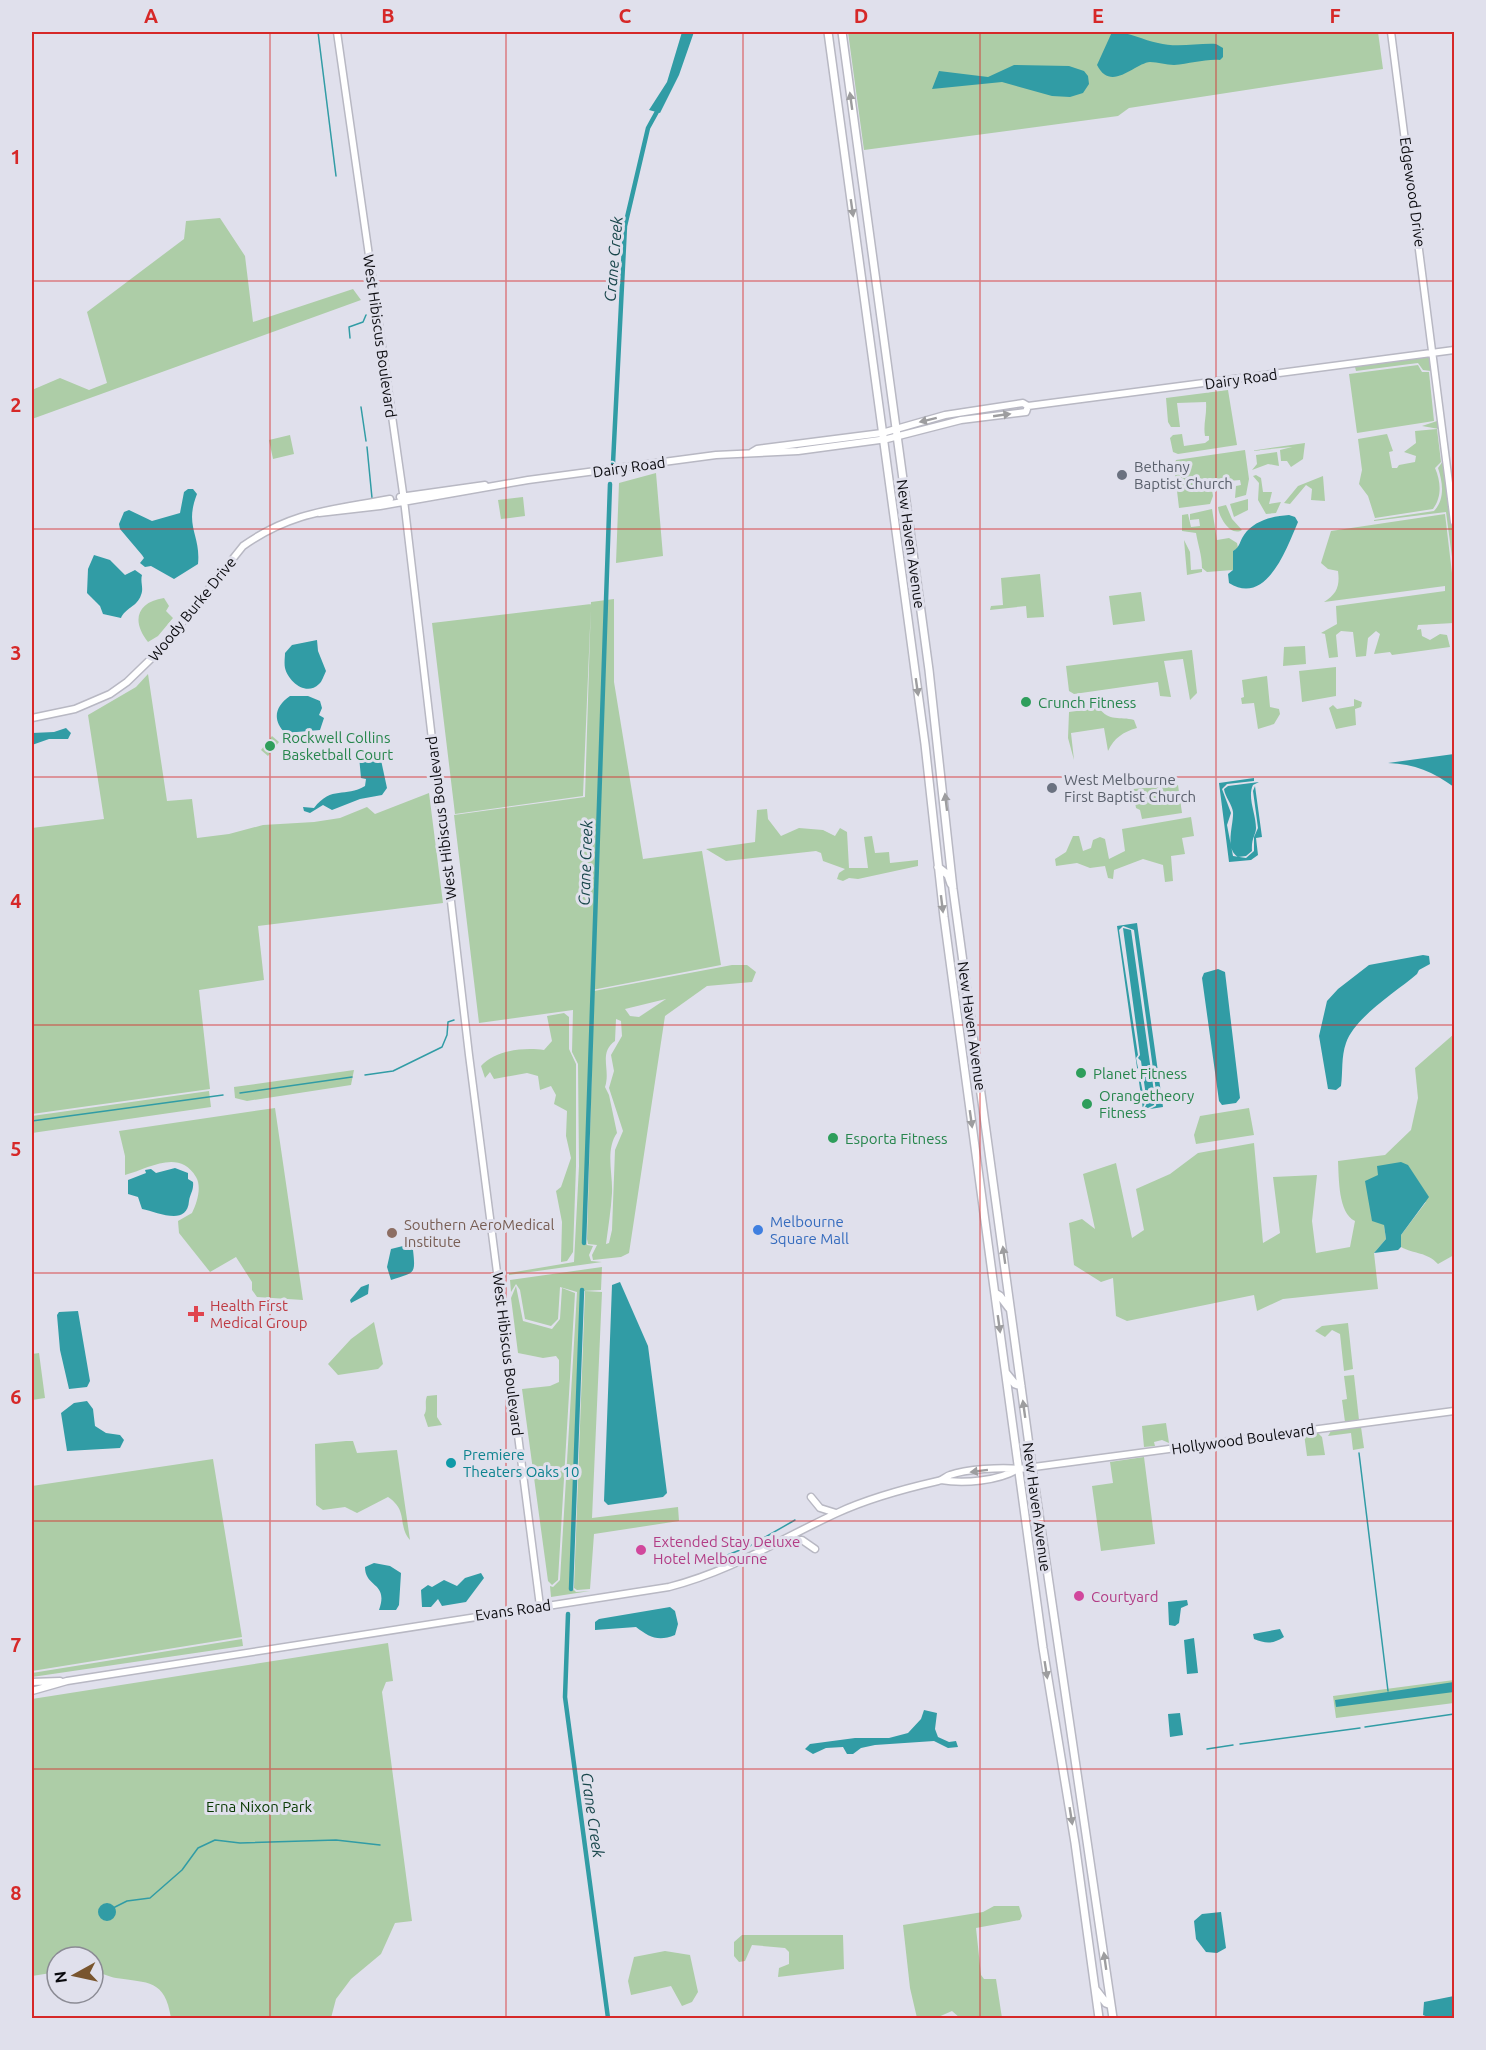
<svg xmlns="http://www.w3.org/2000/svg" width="1486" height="2050" font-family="Ubuntu,sans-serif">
  <rect width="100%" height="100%" fill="#e0e0ec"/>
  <path fill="#adcda7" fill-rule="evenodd" d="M848 32H1378L1383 69 1129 108 1118 116 864 150Z
    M220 218 245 256 253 322 353 289 361 300 32 419V390L60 378 89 390 107 383 87 312 184 239 186 221Z
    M1432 356 1454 543V572L1446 512 1374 521V520L1434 511C1445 499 1443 483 1438 468L1443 461 1439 429 1422 426 1437 421 1431 371 1423 370 1418 363 1356 371 1355 367Z
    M1418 365 1422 372H1429L1434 421 1357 433 1349 374Z
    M1228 390 1237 445 1178 454 1173 452 1170 438 1173 435 1182 434 1184 446 1205 443 1209 440V436H1205C1203 424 1207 416 1206 402L1177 403 1180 427H1171L1168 422 1166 398Z
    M1437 429 1441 462 1435 468C1441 482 1442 497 1433 509L1375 518 1368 496 1359 484 1362 470 1358 439 1387 434 1393 451 1389 452 1392 468H1397L1399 465 1415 462 1416 456 1404 452 1416 443 1415 431Z
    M290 435 294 454 273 459 269 440Z
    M1305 443 1303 459 1291 467 1287 461H1281L1280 450 1292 447 1250 451Z
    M1245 450 1249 479 1246 495 1235 498 1236 486 1241 485 1240 480 1229 481 1227 488 1226 482 1216 480 1211 484 1213 496 1210 504 1179 508 1174 465 1176 460Z
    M1277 452 1279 466 1268 464 1252 470 1257 464 1256 455Z
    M656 473 663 556 616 563 619 483Z
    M1256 475 1261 478 1263 492H1272L1269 504 1281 502 1276 513 1266 514 1258 500 1259 483 1253 476Z
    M1323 476 1325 501 1311 500 1312 489 1306 485 1290 504 1284 503 1298 486Z
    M523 497 525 516 501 519 498 500Z
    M1248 499V510L1234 517 1230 504Z
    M1226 505 1232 519 1242 530C1231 537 1219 518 1218 507Z
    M1212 509 1217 540 1229 538 1237 543 1238 548 1233 551V570L1207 572 1202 568C1202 555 1198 545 1196 533L1182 531V515L1188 514 1191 527 1200 526 1199 519 1190 520V514Z
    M1445 514 1454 590V623L1418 625 1417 630 1421 629 1422 636 1430 640 1440 634 1447 635 1450 647 1392 655 1390 652 1374 654 1380 634 1376 631 1368 638 1366 656 1356 657 1353 632 1341 631 1336 635 1338 657 1329 658 1325 634 1321 633 1337 624 1336 606 1445 591V586L1324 602C1337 594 1340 586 1338 571L1328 569 1321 563 1331 531Z
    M1184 540 1190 552 1191 570 1202 569V572L1187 575Z
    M1040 574 1044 617 1027 618 1026 606 990 610 991 606 1003 605 1001 578Z
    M1141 592 1145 621 1113 625 1109 596Z
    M164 598 169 606 166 611 173 618 158 636 148 642C131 621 137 602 164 598Z
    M614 599V682L643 859 702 851 721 965 592 990 585 1239 587 1245 593 1246 589 1255 591 1261 602 1262 509 1275V1273L574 1262 579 1166 578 1064 572 1052 573 1010 479 1023 454 815 585 797 591 602Z
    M591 604 583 796 455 814 432 623Z
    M1305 646 1306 664 1283 666 1284 647Z
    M1192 650 1197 693 1190 700 1183 659 1164 661 1171 697 1160 696 1158 682 1074 694 1069 691 1066 666Z
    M1336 667V696L1302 702 1299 671Z
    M148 674 167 801 192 799 197 838 229 834 263 825 314 822 340 818 367 807 375 814 429 793 443 903 258 926 264 980 199 990 210 1089 32 1114V828L104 819 88 715 136 687Z
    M1267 676 1270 707 1279 709 1280 714 1274 724 1258 729 1254 703 1242 704 1241 698 1244 697 1242 680Z
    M1354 699 1362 702 1361 707 1355 709 1356 725 1336 729 1329 708 1333 705 1337 709 1354 706Z
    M1099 708C1109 722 1120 716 1134 720L1137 728C1123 732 1114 738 1108 751L1104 728 1071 733 1074 760 1068 738 1069 712Z
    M272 736 279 742 268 756 261 750Z
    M1178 785 1182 813 1142 819 1140 810 1136 808 1133 789Z
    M767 809 768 819 781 836 799 828 823 830 835 836 840 828 847 832 849 868H868L864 837 872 836 875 853 889 852 890 863 918 860V866L858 879 849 878 843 881 837 879 839 873 845 869 823 861 821 853 816 851 726 861 706 849 755 842 757 810Z
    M1191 817 1194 836 1182 838 1185 854 1171 856 1173 881 1165 882 1163 865 1143 859 1114 870 1113 879 1108 878 1105 866 1090 868 1077 863 1056 866 1055 859 1066 852 1073 836H1079L1083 851 1091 848 1093 840 1100 837 1105 839 1109 859 1125 851 1122 829Z
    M732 965H747L756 972 752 982 707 986 665 1016 629 1253 621 1257 593 1260 592 1255 597 1245 588 1244 587 1239 594 991ZM666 999 639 1017 630 1016 625 1009ZM616 1019 621 1021 622 1036 611 1055 614 1071 609 1088 623 1131 615 1150 612 1230 609 1243 606 1244C608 1228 611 1210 612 1193 613 1174 605 1150 617 1133L609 1095 605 1087C611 1070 598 1053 615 1041Z
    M564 1013 569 1017V1049L576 1064V1166L573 1252 567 1261 561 1262 562 1222 556 1191 561 1187 571 1158 566 1136 567 1111 554 1104 556 1095 551 1086 540 1090 538 1076 527 1073 494 1079 490 1072 485 1078 481 1066C495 1050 525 1047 544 1050L552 1041 547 1016Z
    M1454 1034V1255L1438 1264C1427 1252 1414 1254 1401 1247V1235L1426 1202 1384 1225 1386 1239 1374 1253 1378 1289 1283 1299 1257 1311 1254 1295 1127 1321 1116 1316 1113 1278 1101 1282 1074 1265 1069 1223 1082 1219 1095 1229 1083 1174 1116 1163 1132 1238 1144 1230 1136 1189 1170 1174 1198 1153 1254 1143 1263 1243 1280 1233 1273 1177 1317 1175 1312 1221 1316 1253 1350 1247 1355 1221C1338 1213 1339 1178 1338 1161L1385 1155 1411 1130 1418 1098 1415 1068Z
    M354 1070 351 1085 247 1101 235 1098 234 1087Z
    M209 1091 211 1107 32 1133V1116Z
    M275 1108 303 1300 257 1297 252 1290V1282L236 1257 210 1272 179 1233 178 1221 192 1213C197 1203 202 1187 196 1177 179 1148 148 1169 125 1175V1156L119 1131Z
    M1249 1108 1254 1135 1196 1144 1194 1135 1200 1116Z
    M602 1267 601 1290 582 1291 572 1588 576 1592 590 1591 551 1597 550 1586 553 1587 560 1580 577 1292 560 1287 558 1319 551 1326 525 1319 520 1290 516 1284 511 1292 510 1280Z
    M516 1286 523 1321 552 1329 560 1319 562 1288 575 1293 558 1580 552 1585 548 1581 522 1389 550 1386 559 1382V1360L556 1356 543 1358 518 1353 511 1298Z
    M585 1291 602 1292 592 1518 678 1507 679 1521 594 1534 590 1589 577 1590 574 1588Z
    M374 1322 383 1364 378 1369 338 1375 328 1364 351 1339Z
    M1348 1323 1353 1369 1344 1371 1340 1334 1332 1330 1325 1337 1315 1331 1322 1326Z
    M39 1353 45 1398 32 1400V1354Z
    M1354 1375 1359 1420 1345 1422 1342 1400 1347 1399 1344 1376Z
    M437 1395V1417L442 1425 428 1427 424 1415C428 1409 424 1403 427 1396Z
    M1166 1423 1169 1443 1162 1440 1154 1442 1155 1446 1144 1447 1142 1426Z
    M1361 1427 1364 1448 1353 1450 1351 1433 1328 1436 1331 1431Z
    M1317 1432 1322 1437 1325 1455 1307 1456 1304 1434Z
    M346 1441H353L357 1453 397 1450 410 1540C397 1525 409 1511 388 1497L357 1513 345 1507 323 1510 316 1505 315 1444Z
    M1144 1457 1155 1544 1101 1551 1092 1486 1113 1483 1110 1462Z
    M213 1459 242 1637 32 1671V1486Z
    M242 1639 243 1646 32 1677V1673Z
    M388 1643 393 1681 386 1682 382 1692 412 1921 395 1923 381 1954 351 1979 336 1999 331 2018H171C165 1979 148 1983 116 1978 107 1976 102 1972 93 1974V1957H57V1972L32 1976V1699Z
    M1454 1680V1703L1336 1718 1333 1696Z
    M994 1906H1019L1022 1916 1020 1920 976 1928 981 1975 984 1979H996L1002 2018H960L952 2011 936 2018H917L910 1988 903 1925 983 1912Z
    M742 1935H843L844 1969 778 1977 779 1968 789 1964V1952L785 1948 752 1945 745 1961 739 1962 734 1956V1942Z
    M665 1951 690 1955 698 1992 692 2002 682 2006 671 1986 631 1995 628 1981 634 1957Z"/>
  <path fill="#319ca5" d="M682 32H694L679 75 660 113 649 110 667 82Z
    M1112 32C1127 31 1143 40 1158 43 1176 48 1198 43 1216 44L1223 48V57L1220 60C1204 59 1190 64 1174 65 1166 65 1158 62 1150 62 1135 63 1111 93 1097 65Z
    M1014 65 1069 66 1084 71 1088 76 1089 84 1083 93 1070 97 1052 96 1002 82 932 89 939 71 988 77Z
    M188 489H193L197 494C184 527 201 534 198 564L174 579 151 566 145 567 140 563 144 558 142 555 120 529 119 524 124 512 129 510 152 521 180 513 184 492Z
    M1289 515 1295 517 1298 522C1287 547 1267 607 1229 583L1228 574 1233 570V551C1241 546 1239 542 1244 535 1254 520 1274 516 1289 515Z
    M94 555 110 560 125 575 135 570 142 575C140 582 144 588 141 595 137 607 125 608 121 618L103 614 100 606 87 593 88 569Z
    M317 640 318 651 326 671C324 675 322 682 319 684 306 697 288 681 285 668 284 663 285 657 285 653L292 645Z
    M290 696H308L320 701 322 708 319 715 324 718 320 730 285 733C272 720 275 706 290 696Z
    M66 728 71 733 68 739H49L32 745V733L54 732Z
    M1454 754V787C1433 772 1415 764 1388 763Z
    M359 756 381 760 387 788 382 795 360 799 332 810 323 805 310 813 304 811 303 807 314 808C332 785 345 798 365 786L366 779 361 778Z
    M1254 778V781L1227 784 1222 789 1231 813 1227 825 1233 856 1246 858 1254 851V837L1258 828 1253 791 1255 786 1262 837 1256 838 1258 855 1251 860 1229 862 1219 783Z
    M1259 782 1253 785C1247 797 1256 814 1256 828 1256 835 1251 838 1252 851L1246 856 1238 857C1224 849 1234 824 1233 812 1232 804 1225 797 1224 789L1228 786Z
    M1137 923 1163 1107 1150 1109 1156 1106 1157 1098 1134 930 1123 926 1119 930 1138 1055 1136 1058 1145 1103 1143 1107 1146 1110H1143L1117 926Z
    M1123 928 1131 930 1155 1099 1154 1105 1148 1108 1145 1107 1147 1103 1141 1061 1138 1058 1140 1055Z
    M1423 955 1429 956 1430 964 1419 970 1417 974C1396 992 1355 1017 1346 1043 1341 1057 1343 1072 1341 1086L1336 1090 1328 1089 1319 1036 1327 1001 1338 989 1369 965Z
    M1218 969 1225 972 1240 1098 1236 1103 1222 1105 1219 1101 1202 978 1204 973Z
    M1401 1162 1408 1165 1429 1197 1401 1235V1247L1398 1250 1374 1253 1386 1239 1384 1225 1372 1221 1365 1181 1378 1175 1377 1166Z
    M175 1168 188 1173V1179L193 1182C194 1190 190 1194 189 1201 187 1227 158 1212 142 1209L138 1197 128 1194V1180L146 1173 145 1170 151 1169 156 1173Z
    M407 1245 413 1250C416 1276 414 1272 391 1280L387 1267 391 1249Z
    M620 1282 648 1346 667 1493 663 1497 608 1505 604 1501 612 1285Z
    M369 1284 368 1294 351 1303 350 1300 361 1287Z
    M78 1311 90 1381 87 1387 69 1389 60 1350 57 1315 59 1312Z
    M87 1401 93 1409 95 1426 106 1433 120 1435 124 1440 120 1448 67 1451 61 1413 74 1403Z
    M374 1563 390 1566 401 1573 399 1605 396 1610H379C389 1582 365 1588 365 1567Z
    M481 1573 484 1578 466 1602 442 1606 438 1599 431 1607H422L421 1590 428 1585 432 1587 444 1580 457 1586 465 1578Z
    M1187 1600 1188 1605 1181 1608 1179 1623 1175 1626 1169 1625 1168 1602Z
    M670 1607 675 1611 678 1624 675 1635C658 1642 649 1637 636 1627L595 1630V1622L599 1619Z
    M1280 1629 1284 1637C1273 1644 1266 1644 1254 1639L1253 1634Z
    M1194 1638 1198 1673 1187 1674 1184 1640Z
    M1454 1682V1692L1336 1707 1335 1700Z
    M924 1710 937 1713 935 1729 938 1737 949 1742 956 1741 958 1747 948 1748 934 1741 875 1745 861 1748 853 1754H847L843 1747 826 1748 813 1754 805 1749 810 1744 855 1738H889L908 1733 921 1719Z
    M1180 1713 1183 1735 1170 1737 1168 1714Z
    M98 1912a9 9 0 1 1 18 0a9 9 0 1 1-18 0Z
    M1221 1912 1226 1948 1217 1953 1206 1952 1196 1939 1194 1921 1202 1914Z
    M1454 1996V2018H1430L1423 2015 1424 2002Z"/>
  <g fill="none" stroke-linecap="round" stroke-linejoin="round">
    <path stroke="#319ca5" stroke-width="1.5" d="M318 32 336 176
      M350 338 349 327 363 322 366 315
      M361 407 366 441
      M367 447 372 498
      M365 1075 393 1071 442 1047 447 1035 448 1022 454 1020
      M240 1093 352 1077
      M32 1121 223 1095
      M1359 1453 1388 1691
      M748 1547 795 1520
      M710 1562 740 1550
      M1365 1727 1454 1714
      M1240 1744 1360 1728
      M1207 1749 1233 1745
      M113 1908 127 1901 150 1898 182 1870 198 1848 215 1840 240 1843 336 1840 380 1845"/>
    <path stroke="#319ca5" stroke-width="4.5" d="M613 463 625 226 648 128 659 108
      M584 1243 610 484
      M571 1589 582 1290
      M568 1614 565 1697 608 2018"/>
    <defs>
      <path id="secondary" d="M337 32 404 500 469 1055 540 1606
        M1391 32 1454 522
        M752 452 757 449 882 433 945 415 1023 403 1028 406 1454 350
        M400 497 485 485
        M319 513 380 506 528 480 716 455 798 451 887 439 961 420 1026 412 1028 406
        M32 718 75 709 110 694 127 682 160 650 243 546C292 511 333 510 390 499
        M941 1480C963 1484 999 1481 1018 1469
        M811 1497 820 1508 836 1513
        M788 1540H802L815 1549
        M32 1682 60 1681
        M32 1691 67 1681 669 1587C734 1570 778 1540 837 1513 869 1498 903 1489 938 1481 943 1480 946 1476 950 1475 966 1469 1002 1467 1019 1469L1454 1411"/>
      <path id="primary" d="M828 32 925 744 944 917 1002 1347 1043 1648 1075 1843 1099 2018
        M842 32 929 670 953 889 1032 1467 1113 2018
        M938 867 948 875 951 884
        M995 1293 1000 1296 1009 1308
        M1006 1373 1015 1384 1021 1386
        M1096 1990 1106 2003 1111 2005"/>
    </defs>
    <use href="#secondary" stroke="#b8b8c3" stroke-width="9"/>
    <use href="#primary" stroke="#b8b8c3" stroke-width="10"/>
    <use href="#secondary" stroke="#fff" stroke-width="6"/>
    <use href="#primary" stroke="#fff" stroke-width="7"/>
  </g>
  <defs><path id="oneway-solid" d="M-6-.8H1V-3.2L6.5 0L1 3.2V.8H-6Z" transform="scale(1.5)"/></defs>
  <g fill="#9d9d9f">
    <use href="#oneway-solid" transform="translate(851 101) rotate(-98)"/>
    <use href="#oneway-solid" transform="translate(852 208) rotate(82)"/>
    <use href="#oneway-solid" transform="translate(1002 415) rotate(-8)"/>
    <use href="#oneway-solid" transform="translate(928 420) rotate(166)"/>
    <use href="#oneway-solid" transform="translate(917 687) rotate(82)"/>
    <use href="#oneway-solid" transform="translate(946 802) rotate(-97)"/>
    <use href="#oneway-solid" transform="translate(942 904) rotate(83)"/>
    <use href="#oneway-solid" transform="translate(971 1119) rotate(82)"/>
    <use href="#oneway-solid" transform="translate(1004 1255) rotate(-98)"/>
    <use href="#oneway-solid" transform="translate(999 1324) rotate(82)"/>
    <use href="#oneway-solid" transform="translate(1024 1409) rotate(-98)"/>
    <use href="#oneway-solid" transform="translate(979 1471) rotate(173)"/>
    <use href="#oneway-solid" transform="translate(1046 1670) rotate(81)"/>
    <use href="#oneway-solid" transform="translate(1071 1816) rotate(81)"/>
    <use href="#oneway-solid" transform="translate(1105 1961) rotate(-98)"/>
  </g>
  <path fill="none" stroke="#d62828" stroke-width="1.5" stroke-opacity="0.55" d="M270 32V2018M506 32V2018M743 32V2018M980 32V2018M1216 32V2018M32 281H1454M32 529H1454M32 777H1454M32 1025H1454M32 1273H1454M32 1521H1454M32 1769H1454"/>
  <g fill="#6b7280" stroke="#e0e0ec" stroke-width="2">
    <circle cx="1122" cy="475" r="6"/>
    <circle cx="1052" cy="788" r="6"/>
  </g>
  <g fill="#2e9e5b" stroke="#e0e0ec" stroke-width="2">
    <circle cx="1026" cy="702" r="6"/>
    <circle cx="270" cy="746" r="6"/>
    <circle cx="1081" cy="1073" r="6"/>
    <circle cx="1087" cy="1104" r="6"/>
    <circle cx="833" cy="1138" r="6"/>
  </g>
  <circle fill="#3f7fe0" stroke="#e0e0ec" stroke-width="2" cx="758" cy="1230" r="6"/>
  <circle fill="#8d6e63" stroke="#e0e0ec" stroke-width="2" cx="392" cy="1233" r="6"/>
  <path fill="#e0444e" stroke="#e0e0ec" stroke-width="2" d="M193 1305h6v6h6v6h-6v6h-6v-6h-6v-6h6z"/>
  <circle fill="#0f9aa8" stroke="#e0e0ec" stroke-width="2" cx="451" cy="1463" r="6"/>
  <g fill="#d1479c" stroke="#e0e0ec" stroke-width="2">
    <circle cx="641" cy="1550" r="6"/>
    <circle cx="1079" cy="1596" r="6"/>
  </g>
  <g text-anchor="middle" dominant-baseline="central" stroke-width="6" stroke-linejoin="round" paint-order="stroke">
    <g font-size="15" fill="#0b0b0f" stroke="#e0e0ec">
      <text transform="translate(1413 192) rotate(82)">Edgewood Drive</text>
      <text transform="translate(380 336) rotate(82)">West Hibiscus Boulevard</text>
      <text transform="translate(1241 379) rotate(-8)">Dairy Road</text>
      <text transform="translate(629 467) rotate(-8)">Dairy Road</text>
      <text transform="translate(911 544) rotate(82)">New Haven Avenue</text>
      <text transform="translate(192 609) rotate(-51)">Woody Burke Drive</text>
      <text transform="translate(441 818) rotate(-97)">West Hibiscus Boulevard</text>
      <text transform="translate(972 1026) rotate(82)">New Haven Avenue</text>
      <text transform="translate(508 1354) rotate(83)">West Hibiscus Boulevard</text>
      <text transform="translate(1243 1439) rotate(-8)">Hollywood Boulevard</text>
      <text transform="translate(1037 1507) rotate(82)">New Haven Avenue</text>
      <text transform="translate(513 1610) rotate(-8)">Evans Road</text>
    </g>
    <g font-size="15" fill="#5b616d" stroke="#e0e0ec" text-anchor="start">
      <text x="1134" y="466">Bethany<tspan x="1134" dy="17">Baptist Church</tspan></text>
      <text x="1064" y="779">West Melbourne<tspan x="1064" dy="17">First Baptist Church</tspan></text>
    </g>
    <g font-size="15" fill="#27864d" stroke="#e0e0ec" text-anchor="start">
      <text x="1038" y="702">Crunch Fitness</text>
      <text x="282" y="737">Rockwell Collins<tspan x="282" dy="17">Basketball Court</tspan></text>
      <text x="1093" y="1073">Planet Fitness</text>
      <text x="1099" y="1095">Orangetheory<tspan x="1099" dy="17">Fitness</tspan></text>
      <text x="845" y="1138">Esporta Fitness</text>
    </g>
    <g font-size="15" fill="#366cbe" stroke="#e0e0ec" text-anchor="start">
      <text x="770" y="1221">Melbourne<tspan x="770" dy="17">Square Mall</tspan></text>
    </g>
    <g font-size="15" fill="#785e54" stroke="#e0e0ec" text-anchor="start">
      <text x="404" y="1224">Southern AeroMedical<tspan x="404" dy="17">Institute</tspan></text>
    </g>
    <g font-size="15" fill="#be3a42" stroke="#e0e0ec" text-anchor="start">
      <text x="210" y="1305">Health First<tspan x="210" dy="17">Medical Group</tspan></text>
    </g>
    <g font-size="15" fill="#0d838f" stroke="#e0e0ec" text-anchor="start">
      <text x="463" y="1454">Premiere<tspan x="463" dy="17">Theaters Oaks 10</tspan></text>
    </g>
    <g font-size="15" fill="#b23c85" stroke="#e0e0ec" text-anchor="start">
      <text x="653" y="1541">Extended Stay Deluxe<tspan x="653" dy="17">Hotel Melbourne</tspan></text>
      <text x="1091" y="1596">Courtyard</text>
    </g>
    <g font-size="15" fill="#073800" stroke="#e0e0ec">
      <text x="259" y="1806">Erna Nixon Park</text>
    </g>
    <g font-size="16" font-style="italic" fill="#18464b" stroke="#e0e0ec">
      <text transform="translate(613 259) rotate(-85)">Crane Creek</text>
      <text transform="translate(585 863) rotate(-88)">Crane Creek</text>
      <text transform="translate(593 1815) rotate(82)">Crane Creek</text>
    </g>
  </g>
  <rect width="1486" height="2050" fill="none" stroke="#e0e0ec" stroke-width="66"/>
  <g transform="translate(75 1975) rotate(262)"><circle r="28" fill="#e0e0ec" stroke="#8b8b94" stroke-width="1.5"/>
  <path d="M0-4.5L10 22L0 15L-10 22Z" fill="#79552e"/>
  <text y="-9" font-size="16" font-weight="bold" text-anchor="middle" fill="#0b0b0f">N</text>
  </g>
  <rect x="33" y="33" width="1420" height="1984" fill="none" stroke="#d62828" stroke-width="2"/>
  <g font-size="20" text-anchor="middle" font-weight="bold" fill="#d62828">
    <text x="151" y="23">A</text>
    <text x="388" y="23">B</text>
    <text x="625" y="23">C</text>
    <text x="861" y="23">D</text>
    <text x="1098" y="23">E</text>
    <text x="1335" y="23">F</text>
    <text x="16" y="164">1</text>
    <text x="16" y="412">2</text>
    <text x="16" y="660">3</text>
    <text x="16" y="908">4</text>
    <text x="16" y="1156">5</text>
    <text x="16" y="1404">6</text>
    <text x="16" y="1652">7</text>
    <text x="16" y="1900">8</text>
  </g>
</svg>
